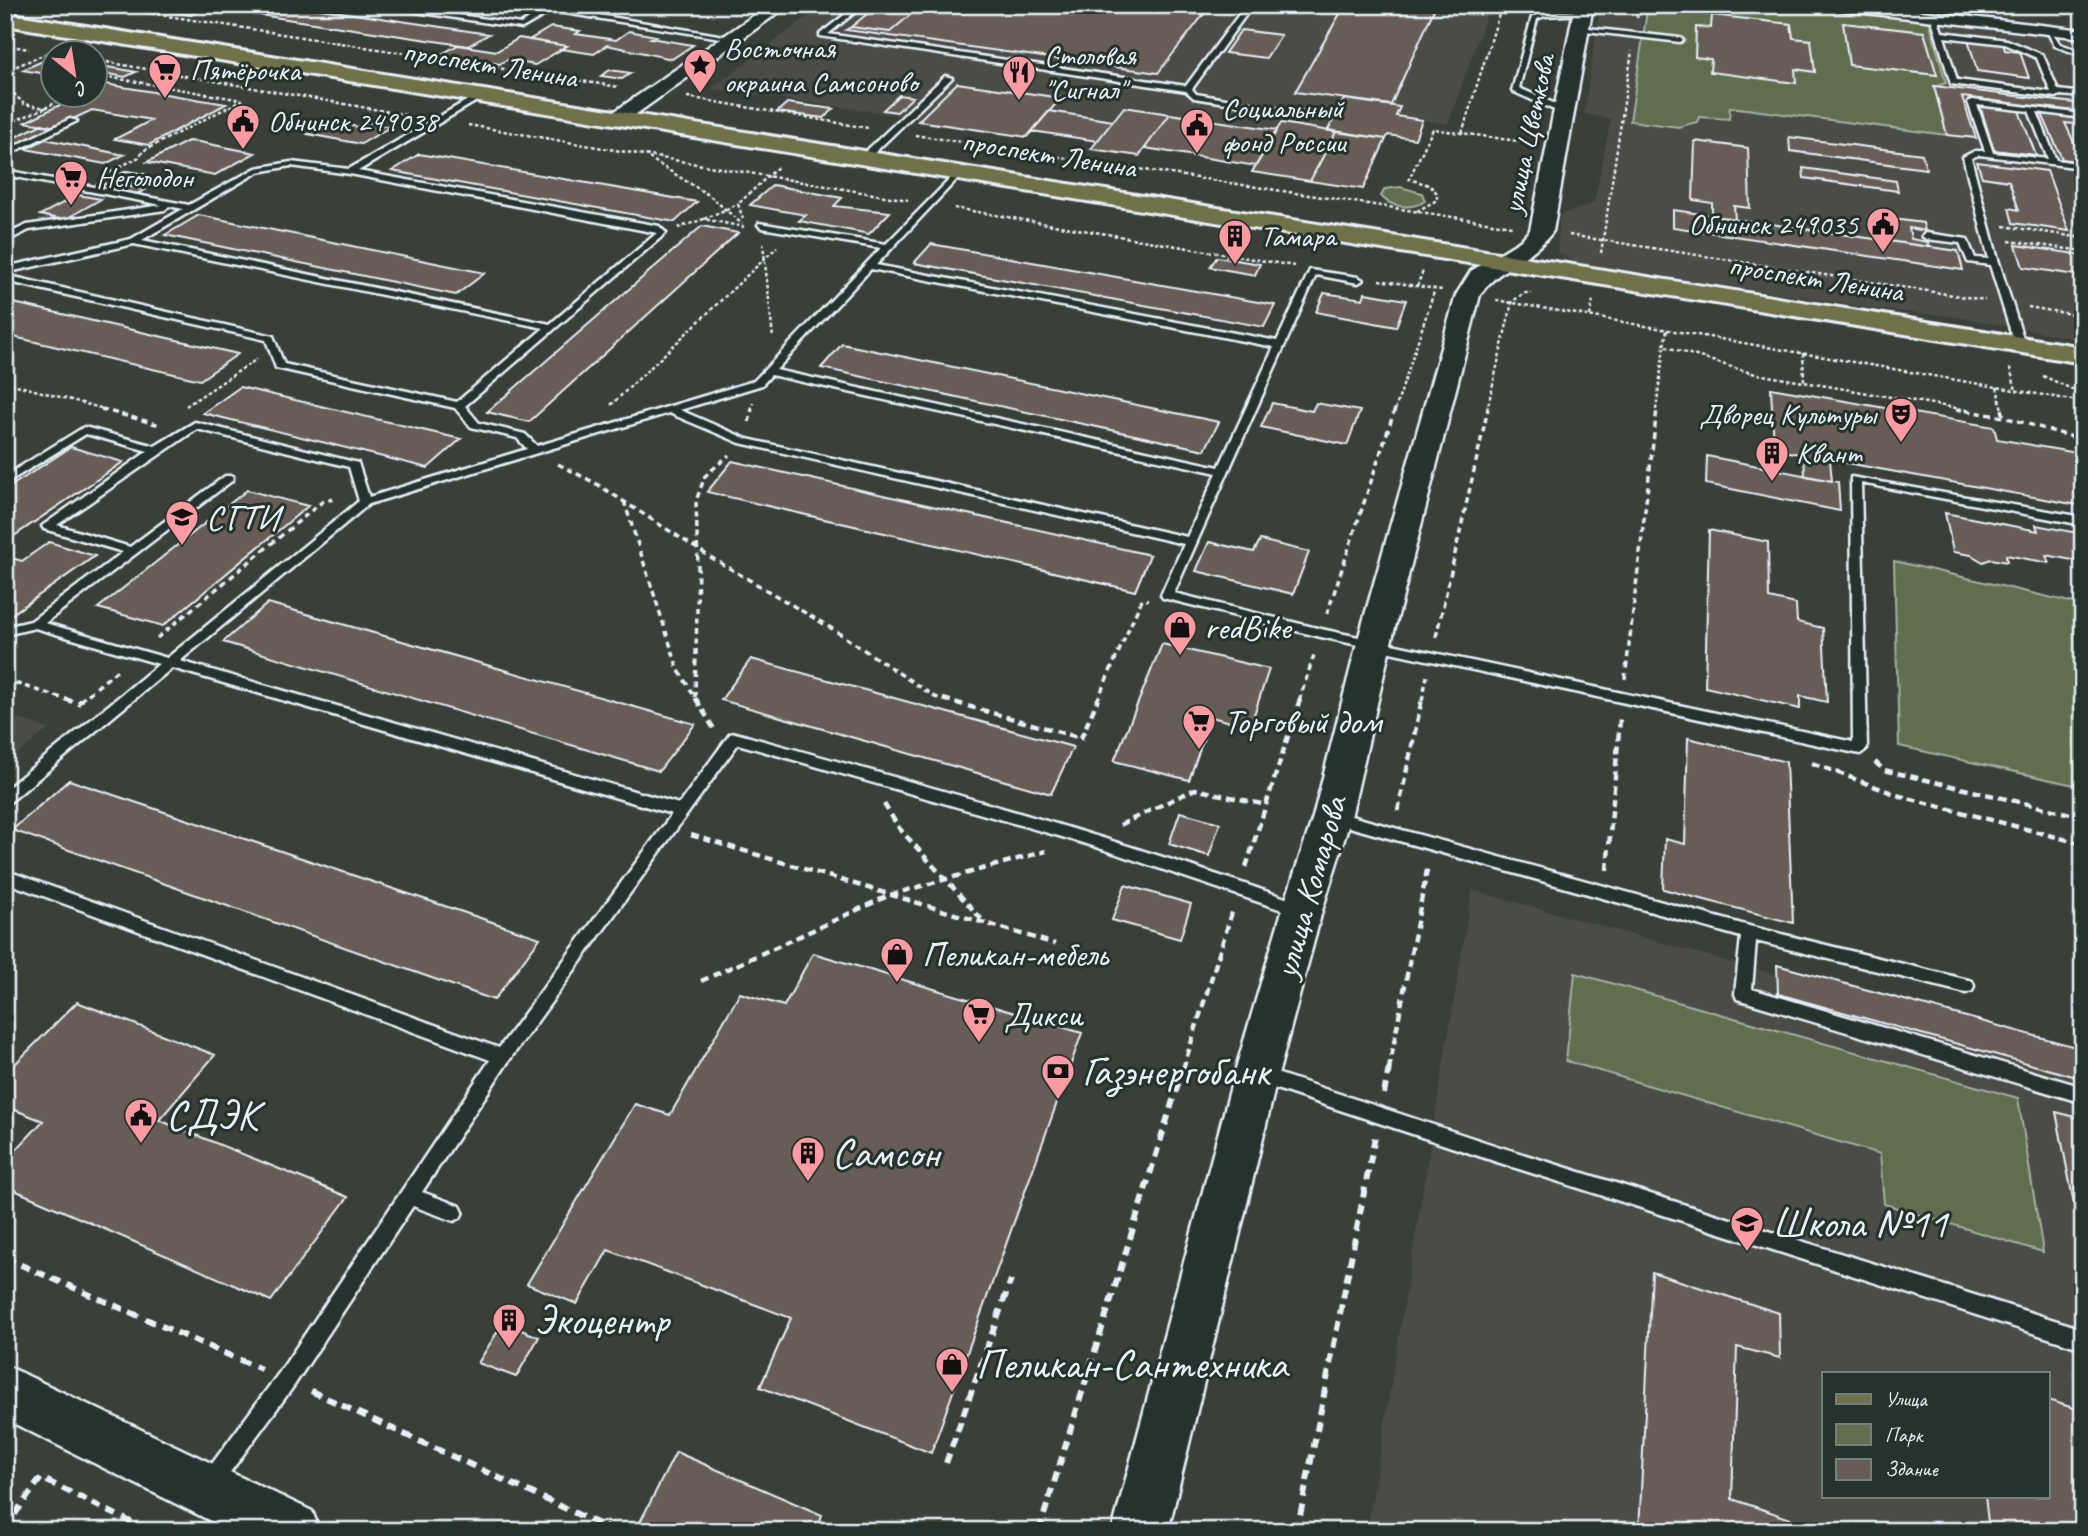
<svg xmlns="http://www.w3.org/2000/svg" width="2088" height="1536" font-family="Caveat,sans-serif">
  <rect width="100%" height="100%" fill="#3a4039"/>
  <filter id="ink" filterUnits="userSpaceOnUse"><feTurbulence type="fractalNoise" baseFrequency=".0143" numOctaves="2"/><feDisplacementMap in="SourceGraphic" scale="14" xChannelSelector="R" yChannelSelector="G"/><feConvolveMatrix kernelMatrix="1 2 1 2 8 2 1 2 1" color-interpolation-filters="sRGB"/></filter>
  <g filter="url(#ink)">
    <path fill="#4b4c46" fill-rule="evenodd" d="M823 5H1490L1448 124 1423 120 1415 139 1388 135 1386 139 1336 132 1310 181 1252 172 1255 165 1145 148 1139 156 1091 149 1112 121 1050 111 1027 137 918 121 919 118 711 89Z
      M1600 5H1792L2083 38V340L1951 316 1884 310 1574 262 1557 252 1560 215 1594 203 1611 119 1584 114Z
      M5 714 49 729 5 764Z
      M1472 890 1777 975 1778 994 2083 1079V1531H1367ZM1824 1373H2048V1496H1824Z"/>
    <path fill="#616e4f" stroke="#a4b0a4" stroke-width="2" d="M1648 5H1793L1929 20 1946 83 1934 87 1947 135 1730 107 1729 119 1699 117 1697 122 1678 127 1630 121Z
      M1400 187 1422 193 1425 201C1412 210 1391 208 1381 196L1385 189Z
      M1894 561 2083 605V787L1899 746Z
      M1575 973 2018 1098 2043 1252 1884 1204 1880 1154 1566 1061Z"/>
    <path fill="#685d56" stroke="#e8f1f8" stroke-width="2" d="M197 5 209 7 191 15 133 6Z
      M293 5 489 34 468 46 199 6Z
      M878 5H922L890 32 851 27Z
      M922 5H1211L1158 73 846 30 851 27 890 32Z
      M1345 5H1436L1391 105 1295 92Z
      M1712 15 1791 24 1793 38 1811 40 1815 72 1795 69 1796 83 1710 72 1711 59 1695 57 1696 27 1711 28Z
      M1843 23 1924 32 1937 75 1849 65Z
      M551 27 580 31 576 34 616 40 629 31 656 36 651 38 693 45 672 59 607 45 594 54 561 49 567 46 529 40Z
      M1241 30 1281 35 1266 58 1225 53Z
      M519 38 567 46 535 65 506 60 500 64 440 55 458 45 497 51Z
      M1968 39 2003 43 2005 50 2020 52 2029 78 1977 71Z
      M45 60 52 62V69L41 73 22 70Z
      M100 66 120 69 136 72 125 77 109 74 102 78 94 76V68Z
      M610 70 631 73 622 79 601 76Z
      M957 83 1061 98 1027 137 918 121Z
      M105 84 226 104 149 145 115 139 152 120 92 110 56 127 25 122 82 94H94V89Z
      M1934 86 2083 104V112L1962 97 1976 138 1947 135Z
      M899 95 913 97 897 112 883 110Z
      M1344 99 1400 107 1396 116 1422 120 1415 139 1388 135 1386 139 1328 130Z
      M787 103 834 109 824 118 777 112Z
      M1980 106 2019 111 2036 155 1994 150Z
      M1124 107 1170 114 1139 156 1091 149Z
      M1049 111 1113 121 1097 141 1032 131Z
      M1170 114 1277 130 1256 166 1145 148Z
      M2042 114 2083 119V125L2065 123 2083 162 2062 159Z
      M331 122 358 127 365 122 390 127 361 144 308 134Z
      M1281 123 1336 132 1310 181 1252 172Z
      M42 124 56 127 20 144 5 142Z
      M1336 132 1386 139 1363 189 1310 181Z
      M1789 137 1922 154 1926 169 1790 151Z
      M45 139 124 155 105 164 26 149Z
      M188 141 199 142 255 153 215 175 147 162Z
      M1695 141 1748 148 1750 208 1734 206 1735 219 1712 216V203L1693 200Z
      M419 154 697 202 675 222 392 171Z
      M1977 162 2047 171 2069 231 2013 223 2009 208 2019 210 2009 181 1982 177Z
      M1803 168 1896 181 1898 191 1804 178Z
      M127 171 145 174 129 183 136 185 131 187 145 190 132 196 97 188 105 184 99 183Z
      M773 185 842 198 834 206 890 212 869 234 799 221 806 215 750 205Z
      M78 195 101 199 64 220 40 215Z
      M1673 210 1958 251 1963 270 1673 227Z
      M199 215 485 273 456 295 165 235Z
      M1877 217 1923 223 1925 231 1909 228 1911 239 1928 242 1929 247 1882 240Z
      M702 226 738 233 529 422 487 412Z
      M931 244 1275 305 1264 327 914 263Z
      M2016 245 2083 255V276L2023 267Z
      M1217 257 1260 264 1255 275 1210 267Z
      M1324 293 1363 299 1365 293 1406 300 1396 327 1316 312Z
      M5 301 159 336 238 354 200 380 5 335Z
      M842 344 1219 422 1205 450 821 368Z
      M240 387 461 439 428 468 203 413Z
      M1771 388 1994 427 1997 439 2083 454V506L1830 460 1832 481 1805 476 1804 455 1774 449Z
      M1272 403 1312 411 1316 403 1360 411 1347 445 1261 427Z
      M71 447 123 462 5 542V490Z
      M1707 456 1838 482 1840 511 1706 484Z
      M732 461 1150 555 1135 591 707 492Z
      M247 490 308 506 163 626 98 608Z
      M1945 513 2038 531 2036 525 2083 534V562L2046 555 2049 563 2006 555 2007 562 1991 559 1983 562 1971 555 1953 552Z
      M1709 530 1768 542 1769 598 1796 604 1797 622 1823 628 1827 702 1800 696V709L1705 687Z
      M1260 540 1309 552 1293 594 1196 571 1209 542 1254 552Z
      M49 542 95 556 5 619V556L22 561Z
      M268 603 695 724 659 771 223 642Z
      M1162 644 1269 669 1250 727 1211 717 1189 780 1114 761Z
      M751 659 1073 747 1051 794 721 700Z
      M1688 738 1786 762 1793 923 1663 889 1665 839 1685 844Z
      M69 780 540 938 494 1000 12 830Z
      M1180 812 1220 823 1209 856 1169 844Z
      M1125 885 1191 904 1180 939 1112 920Z
      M813 953 1082 1033 931 1453 760 1387 791 1318 608 1250 577 1304 527 1284 635 1104 670 1115 740 993 784 1006Z
      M1777 965 2083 1049V1079L1778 994Z
      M77 1002 215 1055 159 1120 348 1197 271 1301 5 1186V1162L43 1121 5 1106V1074Z
      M2056 1112 2083 1119V1250Z
      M1652 1272 1779 1313 1780 1358 1737 1347 1732 1499 1826 1531H1639Z
      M503 1323 539 1337 516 1377 478 1363Z
      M2048 1400 2083 1411V1531H1989L1985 1496H2048Z
      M676 1452 822 1515 816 1531H654L639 1524Z"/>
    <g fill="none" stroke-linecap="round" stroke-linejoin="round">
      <defs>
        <path id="service" d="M370 5H389L521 24 544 10 522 5H539L736 38 733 40 552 11 522 28Z
          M857 5H864L828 34 1186 86 1246 5H1253L1192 89 1196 94 1320 115 1316 117 1194 98 1186 91 820 36V34Z
          M1583 11 1585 14 1545 16 1537 19 1519 88 1567 109V113H1561L1512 91 1532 17 1544 12Z
          M1934 14 1937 16 1942 32 2007 40 2043 55 2058 90 2083 93V97L2060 95 2056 97 1951 84 1931 16ZM1944 37 2005 44 2037 58 2051 92 1957 80Z
          M1579 27 1680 38 1683 40 1680 42 1577 30Z
          M2046 29H2050L2060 44 2083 52V56L2055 46Z
          M945 76 952 78 867 160H861V156Z
          M478 94 485 96 358 171 659 226 666 233 465 406 479 423 525 434 537 446 754 381 881 248 762 228 758 225 759 223 886 244 958 171 962 173 961 175 876 265 1277 341 1310 270 1358 277 1363 280 1358 283 1316 275 1174 593 1321 629 1853 742 1851 477 2083 517V525L1861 483 1867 749 1860 754 1321 637 1163 598 1161 595 1184 544 740 443 669 413 369 504 180 661 679 804 730 734 735 733C927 786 1118 838 1305 905L1308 910 1305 915 1300 916 1090 845 738 744 508 1062 422 1192 460 1206 463 1212 460 1218 454 1221 413 1206 293 1387 217 1490 210 1493 203 1490 200 1483 203 1476 279 1373 490 1060 5 882V870L499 1048 672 814 172 668 10 802 5 803V790L159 664 35 628 5 635V627L31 621 123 552 44 529 42 526 148 451 86 434 5 484V476L84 427 155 446 195 422 358 463 369 497 527 449 517 438 471 427 455 408 276 368 266 340 5 281V275L273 336 284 364 457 402 544 328 134 244 5 273V267L131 239 183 209 169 206 165 210 29 230 5 242V235L27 225 162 205 5 175V170L189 205 256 168 291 162 349 169ZM291 166 350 174 657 233 550 324 142 240 258 172ZM871 269 1274 347 1219 467 776 370ZM771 375 1217 473 1187 537 747 439 680 410 762 385ZM197 429 349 467 359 501 167 658 45 623 233 480V476H225L130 547 57 525Z
          M1972 100 2083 114V118L2037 112 2056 160 2083 164V168L1979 155 1971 158 1997 256 2025 345 2020 348 2015 345 1990 265 1968 262 1960 243 1926 239 1922 236 1926 233 1967 239 1975 258 1989 259 1963 157 1975 151H1985L1968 102ZM1977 105 2029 111 2048 159 1993 153Z
          M70 119 77 121 5 156V151Z
          M1333 811 1749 926 1972 981 1974 986 1972 991 1966 993 1756 941 1752 989 2083 1087V1103L1737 999 1735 994 1741 937 1328 821 1326 817 1328 813Z
          M1261 1068 1497 1146 2083 1329V1349L1497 1162 1261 1084 1255 1082 1253 1076 1255 1070Z"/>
        <path id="minor" d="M1823 5H1869L2083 30V38L1830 9Z"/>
        <path id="tertiary" d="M769 5H789L625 122H611L608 118 611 114Z
          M1575 5H1593L1553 231C1533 259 1498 267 1480 295L1391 643 1351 817 1322 911 1278 1075 1168 1531H1112L1234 1075 1282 911 1313 817 1357 643 1456 295 1471 271 1520 241 1530 230Z
          M5 1365 312 1511 320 1531H231L5 1419Z"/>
        <path id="primary" d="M5 13 2083 347V363L5 25Z"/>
      </defs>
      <use href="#service" stroke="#e8f1f8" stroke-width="5"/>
      <use href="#minor" stroke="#e8f1f8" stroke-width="5"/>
      <use href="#tertiary" stroke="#e8f1f8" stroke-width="5"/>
      <use href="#primary" stroke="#e8f1f8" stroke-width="6"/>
      <path stroke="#e8f1f8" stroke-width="2.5" stroke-dasharray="3.5 2.5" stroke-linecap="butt" d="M98 5 619 87
        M1767 5 1808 10
        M1637 18 1639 5
        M5 45 29 49
        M95 60 407 115
        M5 71 50 52
        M94 84 108 77 242 100 143 151 139 157 108 173
        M5 85 24 104 45 108 5 125
        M687 97 868 128
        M45 108 72 94
        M468 125 908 200
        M1462 133 1502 5
        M915 135 1512 226
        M649 158 710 196 742 224
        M954 208 1294 266
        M1417 211 1437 200V193L1429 185 1409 179 1433 129 1531 143
        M704 219 738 204
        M743 219 738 204 779 166
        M2083 222H2080L2083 230
        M2004 226 2083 238
        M678 228 704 219 744 227
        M1569 235 1985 300
        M2009 241 2083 251
        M763 243 773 338
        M1601 253 1632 51
        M1379 280 1442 290
        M1417 286 1423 271
        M1496 300 2083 402
        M2028 307 2083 316
        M1590 316 1593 300
        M1667 330 1664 346 1751 373 1967 410
        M1803 353 1804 382
        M2010 368 2016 390
        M2043 376 2083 394
        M5 382 108 410
        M1997 387 2002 410
        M611 405 777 247
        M186 406 257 359
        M751 410 753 403
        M1395 410 1435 289
        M1487 410 1512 302 1524 293H1531
        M1656 410 1664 346"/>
      <path stroke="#e8f1f8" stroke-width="3.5" stroke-dasharray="6 4.5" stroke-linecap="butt" d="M101 409 160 425
        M1956 409 2004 417 2083 440
        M2002 409 2004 417
        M749 422 752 409
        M558 464 595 483 707 555 831 628 935 697 949 701
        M624 501 678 669 697 701
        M1327 614 1395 409
        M1436 637 1488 409
        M157 638 322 502 333 499
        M1625 679 1657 409
        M5 680 71 701
        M695 697 698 566 696 501 705 476 729 455
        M80 701 120 668
        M1097 701 1142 599 1148 600
        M1299 701 1315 652
        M1422 701 1427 676"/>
      <path stroke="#e8f1f8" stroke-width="4.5" stroke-dasharray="8 5" stroke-linecap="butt" d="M65 699 80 704
        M696 699 714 729
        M943 699 1081 738 1098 699
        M78 703 83 699
        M1875 762 1884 770 2083 817
        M1812 763 1900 796 2083 844
        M884 804 899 828 985 923
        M1398 811 1422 699
        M1120 825 1195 789 1266 805
        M691 835 1055 944
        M1246 867 1300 699
        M1607 870 1620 719
        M701 981 890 895 1046 851
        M1183 1069 1233 909
        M1389 1069 1428 865"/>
      <path stroke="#e8f1f8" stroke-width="6" stroke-dasharray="10 7" stroke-linecap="butt" d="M1384 1094 1389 1068
        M5 1258 261 1369
        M311 1391 614 1531
        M946 1463 1011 1280
        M5 1528 41 1478 149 1531
        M1039 1531 1183 1068
        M1297 1531 1375 1137"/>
      <use href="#service" fill="#26332d" fill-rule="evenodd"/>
      <use href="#minor" fill="#26332d" fill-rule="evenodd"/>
      <use href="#tertiary" fill="#26332d" fill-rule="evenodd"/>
      <use href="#primary" fill="#70704a" fill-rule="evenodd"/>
    </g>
  </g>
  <defs>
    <symbol id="sight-pin" viewBox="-11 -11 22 30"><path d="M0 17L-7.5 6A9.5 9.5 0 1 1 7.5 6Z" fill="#ff9aa2" stroke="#26332d"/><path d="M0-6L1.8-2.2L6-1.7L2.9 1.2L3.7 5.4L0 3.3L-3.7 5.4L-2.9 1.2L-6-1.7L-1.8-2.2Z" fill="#111"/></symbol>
    <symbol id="supermarket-pin" viewBox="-11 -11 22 30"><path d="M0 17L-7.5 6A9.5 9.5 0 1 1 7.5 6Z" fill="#ff9aa2" stroke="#26332d"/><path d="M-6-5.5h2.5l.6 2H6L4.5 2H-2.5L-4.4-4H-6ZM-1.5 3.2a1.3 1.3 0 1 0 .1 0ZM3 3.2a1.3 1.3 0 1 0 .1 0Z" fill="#111"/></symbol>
    <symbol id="restaurant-pin" viewBox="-11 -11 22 30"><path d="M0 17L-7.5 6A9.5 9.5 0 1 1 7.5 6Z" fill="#ff9aa2" stroke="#26332d"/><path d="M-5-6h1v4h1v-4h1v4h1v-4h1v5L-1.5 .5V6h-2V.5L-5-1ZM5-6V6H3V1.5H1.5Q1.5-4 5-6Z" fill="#111"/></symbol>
    <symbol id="civic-pin" viewBox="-11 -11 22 30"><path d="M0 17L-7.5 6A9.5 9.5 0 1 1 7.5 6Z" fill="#ff9aa2" stroke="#26332d"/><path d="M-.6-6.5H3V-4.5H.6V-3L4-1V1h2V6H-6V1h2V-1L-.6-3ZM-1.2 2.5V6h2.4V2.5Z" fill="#111"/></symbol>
    <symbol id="building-pin" viewBox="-11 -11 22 30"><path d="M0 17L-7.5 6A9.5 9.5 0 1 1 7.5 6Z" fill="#ff9aa2" stroke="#26332d"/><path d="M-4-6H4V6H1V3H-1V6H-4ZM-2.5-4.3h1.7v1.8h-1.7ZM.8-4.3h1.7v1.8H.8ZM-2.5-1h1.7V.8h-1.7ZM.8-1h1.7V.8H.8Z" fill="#111"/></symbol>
    <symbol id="theatre-pin" viewBox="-11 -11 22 30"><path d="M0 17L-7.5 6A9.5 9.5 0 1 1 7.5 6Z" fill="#ff9aa2" stroke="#26332d"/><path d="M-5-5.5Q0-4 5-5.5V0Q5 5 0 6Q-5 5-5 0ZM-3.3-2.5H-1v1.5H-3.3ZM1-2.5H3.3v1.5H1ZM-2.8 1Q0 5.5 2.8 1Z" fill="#111"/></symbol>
    <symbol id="university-pin" viewBox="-11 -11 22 30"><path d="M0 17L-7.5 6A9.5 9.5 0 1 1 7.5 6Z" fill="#ff9aa2" stroke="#26332d"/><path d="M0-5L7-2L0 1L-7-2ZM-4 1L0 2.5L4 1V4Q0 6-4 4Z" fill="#111"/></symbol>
    <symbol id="shop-pin" viewBox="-11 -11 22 30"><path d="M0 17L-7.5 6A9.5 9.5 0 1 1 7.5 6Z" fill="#ff9aa2" stroke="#26332d"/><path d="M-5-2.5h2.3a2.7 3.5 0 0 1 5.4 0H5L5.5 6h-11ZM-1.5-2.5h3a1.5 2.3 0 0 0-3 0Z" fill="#111"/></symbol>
    <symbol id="bank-pin" viewBox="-11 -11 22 30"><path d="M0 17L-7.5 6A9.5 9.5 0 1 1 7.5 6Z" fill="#ff9aa2" stroke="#26332d"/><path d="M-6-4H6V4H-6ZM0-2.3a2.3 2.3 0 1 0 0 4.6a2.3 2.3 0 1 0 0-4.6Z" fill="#111"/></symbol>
    <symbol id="school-pin" viewBox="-11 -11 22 30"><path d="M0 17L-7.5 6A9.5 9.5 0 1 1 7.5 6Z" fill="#ff9aa2" stroke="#26332d"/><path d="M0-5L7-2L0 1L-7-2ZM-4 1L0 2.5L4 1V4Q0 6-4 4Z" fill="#111"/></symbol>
  </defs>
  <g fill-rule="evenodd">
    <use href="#sight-pin" x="681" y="46" width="38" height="52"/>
    <use href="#supermarket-pin" x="146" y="51" width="38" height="52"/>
    <use href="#restaurant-pin" x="1000" y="53" width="38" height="52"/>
    <use href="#civic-pin" x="224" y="102" width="38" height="52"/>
    <use href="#civic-pin" x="1178" y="106" width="38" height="52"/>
    <use href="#supermarket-pin" x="52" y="158" width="38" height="52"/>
    <use href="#civic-pin" x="1864" y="205" width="38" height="52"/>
    <use href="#building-pin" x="1216" y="217" width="38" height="52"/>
    <use href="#theatre-pin" x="1882" y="395" width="38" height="52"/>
    <use href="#building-pin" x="1753" y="434" width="38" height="52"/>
    <use href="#university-pin" x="163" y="498" width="38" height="52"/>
    <use href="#shop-pin" x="1161" y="608" width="38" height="52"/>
    <use href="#supermarket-pin" x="1180" y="702" width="38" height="52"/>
    <use href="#shop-pin" x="878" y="935" width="38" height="52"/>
    <use href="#supermarket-pin" x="960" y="995" width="38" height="52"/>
    <use href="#bank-pin" x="1039" y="1052" width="38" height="52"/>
    <use href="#civic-pin" x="122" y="1096" width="38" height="52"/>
    <use href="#building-pin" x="789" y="1134" width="38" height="52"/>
    <use href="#school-pin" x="1728" y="1204" width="38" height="52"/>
    <use href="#building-pin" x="490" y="1301" width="38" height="52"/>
    <use href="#shop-pin" x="933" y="1345" width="38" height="52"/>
  </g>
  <g text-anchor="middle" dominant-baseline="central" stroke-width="6" stroke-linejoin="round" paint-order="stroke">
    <g font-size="30" fill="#e8f1f8" stroke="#26332d" text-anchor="start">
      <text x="724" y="48">Восточная<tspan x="724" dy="34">окраина Самсоново</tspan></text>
      <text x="1044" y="55">Столовая<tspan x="1044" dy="34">"Сигнал"</tspan></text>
      <text x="190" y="70">Пятёрочка</text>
      <text x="1222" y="108">Социальный<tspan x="1222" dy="34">фонд России</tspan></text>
      <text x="268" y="121">Обнинск 249038</text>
      <text x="96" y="177">Неголодон</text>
      <text x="1858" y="224" text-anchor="end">Обнинск 249035</text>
      <text x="1260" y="236">Тамара</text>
      <text x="1876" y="414" text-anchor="end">Дворец Культуры</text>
      <text x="1796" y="453">Квант</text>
    </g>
    <g font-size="30" fill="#e8f1f8" stroke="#26332d">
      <text transform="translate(490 64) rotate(9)">проспект Ленина</text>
      <text transform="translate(1528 134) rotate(-78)">улица Цветкова</text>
      <text transform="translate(1049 154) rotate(9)">проспект Ленина</text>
      <text transform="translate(1816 278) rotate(9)">проспект Ленина</text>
    </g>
    <g font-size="35" fill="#e8f1f8" stroke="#26332d" text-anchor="start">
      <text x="206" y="517">СГТИ</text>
      <text x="1204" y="627">redBike</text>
      <text x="1224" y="721">Торговый дом</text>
      <text x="922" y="954">Пеликан-мебель</text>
      <text x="1004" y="1014">Дикси</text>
    </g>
    <g font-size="35" fill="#e8f1f8" stroke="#26332d">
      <text transform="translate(1310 887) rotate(-74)">улица Комарова</text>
    </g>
    <g font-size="42" fill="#e8f1f8" stroke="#26332d" text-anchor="start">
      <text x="1082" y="1071">Газэнергобанк</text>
      <text x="166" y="1115">СДЭК</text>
      <text x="832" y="1153">Самсон</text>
      <text x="1772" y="1223">Школа №11</text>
      <text x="534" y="1320">Экоцентр</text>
      <text x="976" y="1364">Пеликан-Сантехника</text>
    </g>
  </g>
  <rect width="2088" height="1536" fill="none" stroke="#26332d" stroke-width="28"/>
  <rect x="14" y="14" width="2060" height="1508" fill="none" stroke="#e8f1f8" stroke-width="2.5" filter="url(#ink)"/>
  <rect x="1822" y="1372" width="228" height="126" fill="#26332d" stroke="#747f7e" stroke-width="2"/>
  <rect x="1836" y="1394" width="35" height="10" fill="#70704a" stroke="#747f7e" stroke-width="2"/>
  <text x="1885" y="1406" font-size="21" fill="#e8f1f8">Улица</text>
  <rect x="1836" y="1424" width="35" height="21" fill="#616e4f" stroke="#747f7e" stroke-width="2"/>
  <text x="1885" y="1442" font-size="21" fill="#e8f1f8">Парк</text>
  <rect x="1836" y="1459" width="35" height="21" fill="#685d56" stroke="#747f7e" stroke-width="2"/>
  <text x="1885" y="1476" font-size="21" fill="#e8f1f8">Здание</text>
  <g transform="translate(74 74) rotate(150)"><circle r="33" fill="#26332d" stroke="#747f7e" stroke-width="2"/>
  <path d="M0-5L12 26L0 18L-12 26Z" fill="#ff9aa2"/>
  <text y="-10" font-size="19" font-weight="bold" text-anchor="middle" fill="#e8f1f8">С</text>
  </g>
</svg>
